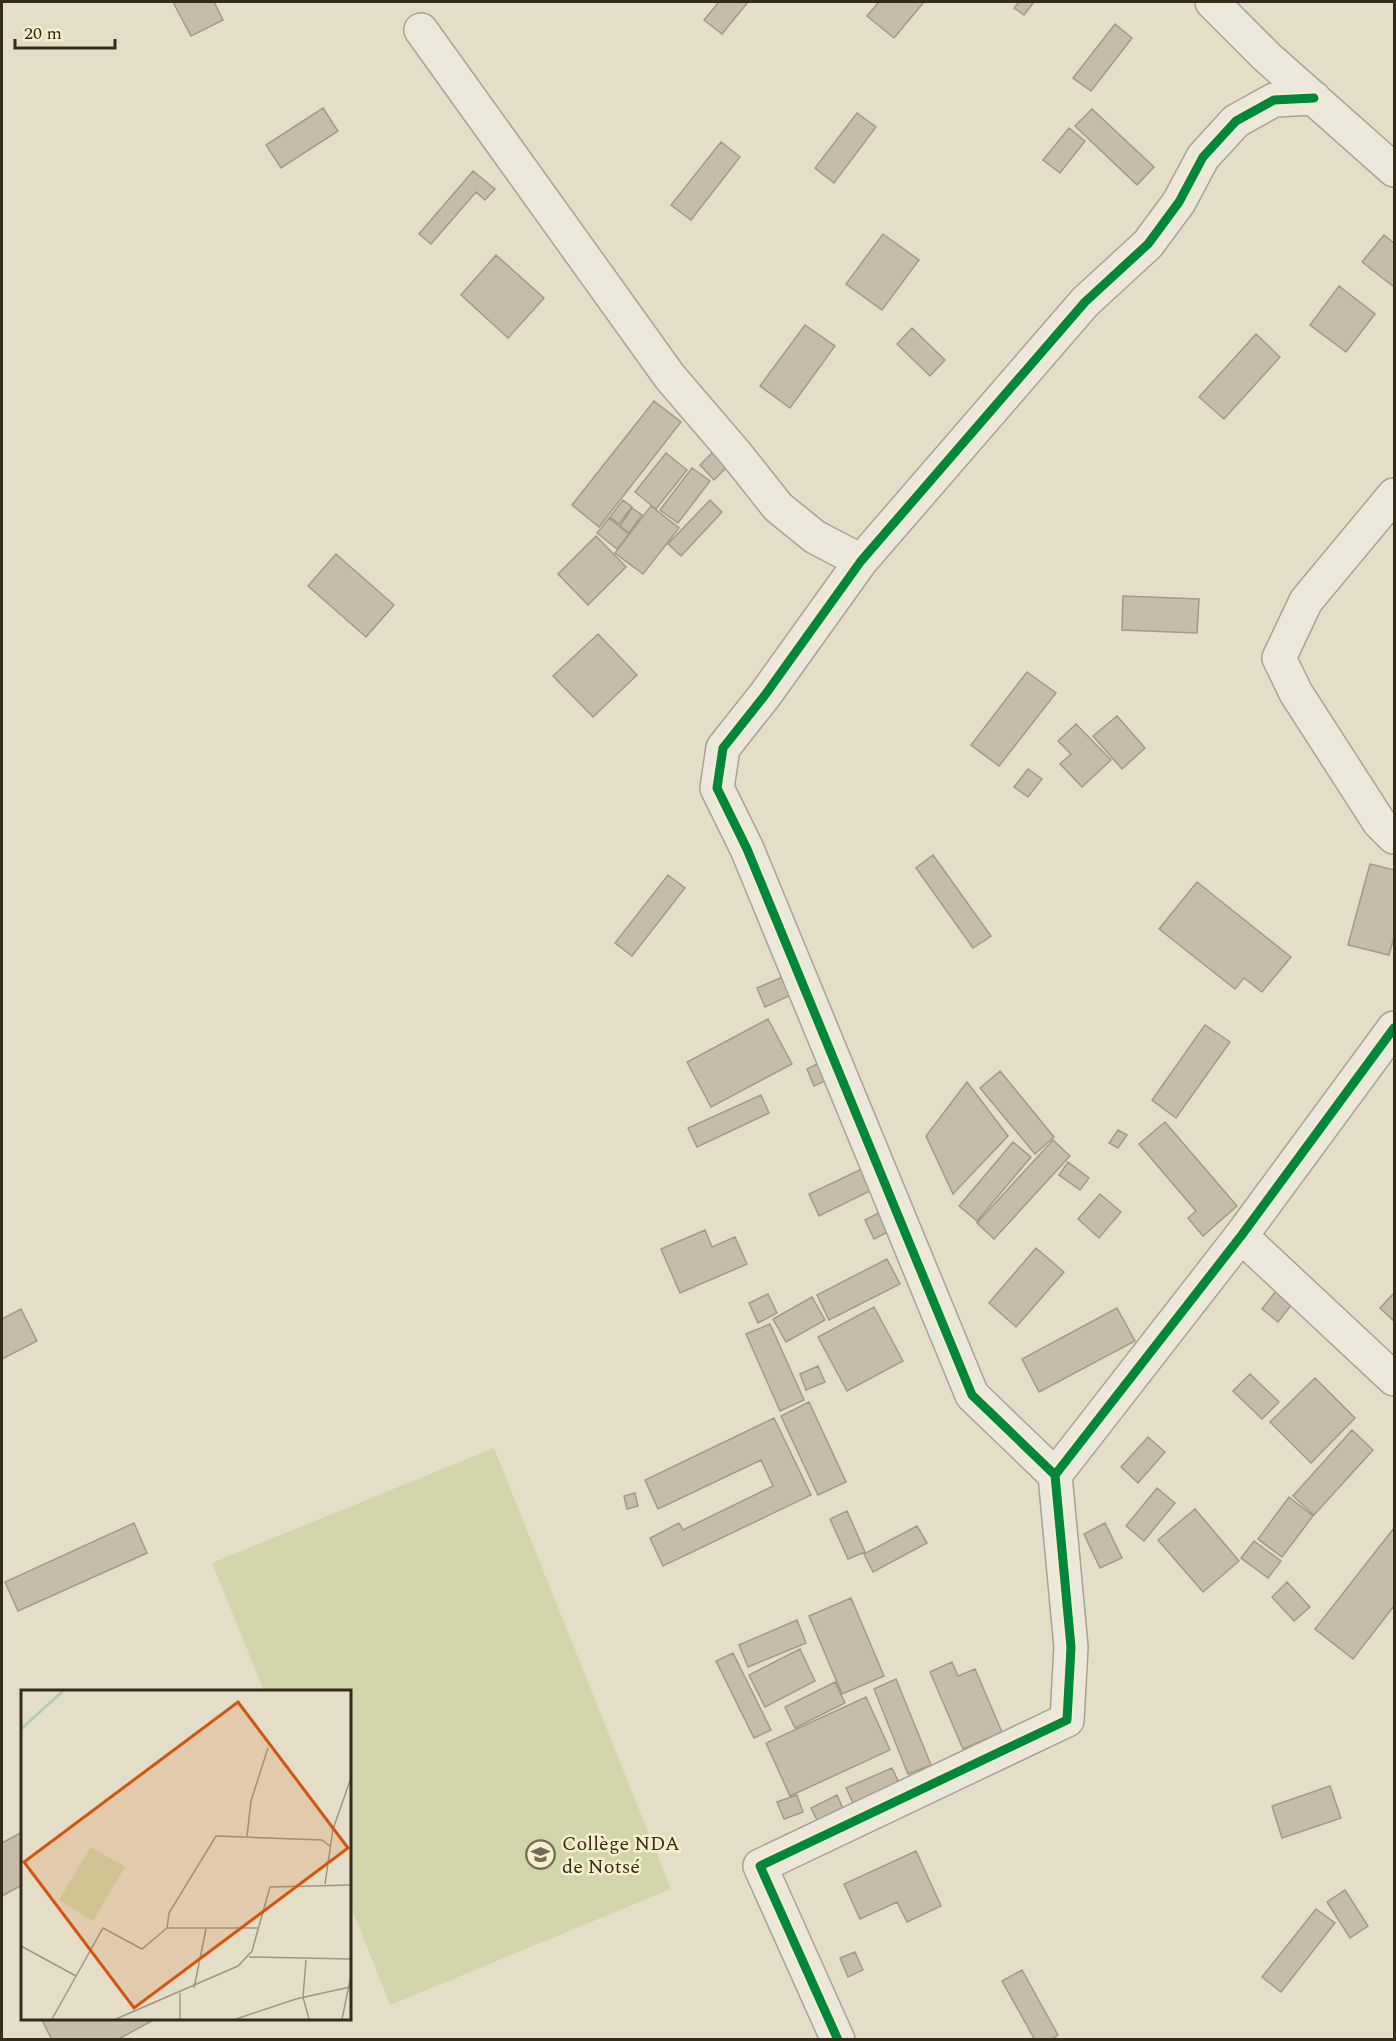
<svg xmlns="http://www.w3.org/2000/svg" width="1396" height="2041" font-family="Spectral,serif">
  <rect width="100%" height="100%" fill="#e4dec8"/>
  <path fill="#d1d5a9" d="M494 1448 671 1889 390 2005 350 1904V1692L264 1691 212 1563Z"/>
  <path fill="#c7bba9" stroke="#a39988" stroke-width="1.5" d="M173 2H214L223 20 191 36Z
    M719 2H748L722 34 704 20Z
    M879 2H924L894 38 867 16Z
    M1019 2H1034L1024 15 1014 8Z
    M1115 24 1132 38 1091 91 1073 78Z
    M323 108 338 131 281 168 266 145Z
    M1092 109 1154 167 1137 185 1075 126Z
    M857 113 876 127 834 183 815 168Z
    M1069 128 1085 141 1060 173 1043 160Z
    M721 142 740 157 691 220 671 205Z
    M473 171 495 189 485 200 476 192 431 244 419 234Z
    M883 234 919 260 882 310 846 284Z
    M1384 235 1394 243V287L1362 262Z
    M496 255 544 298 508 338 461 295Z
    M1339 286 1375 314 1346 352 1310 325Z
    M805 325 835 346 790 408 760 386Z
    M912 328 945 360 930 376 897 344Z
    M1256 334 1280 357 1224 419 1199 397Z
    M654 401 681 422 599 527 572 505Z
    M722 443 736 458 714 480 700 465Z
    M666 453 687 470 656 509 635 492Z
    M692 468 710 481 678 523 660 510Z
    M623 500 632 507 619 524 610 517Z
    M710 500 722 512 681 556 668 544Z
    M651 506 679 528 643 574 615 553Z
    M632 508 642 515 629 533 620 526Z
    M609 518 629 534 617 549 597 533Z
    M596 536 626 567 588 605 558 574Z
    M336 554 394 605 366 637 308 586Z
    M1123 596 1199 599 1197 633 1122 630Z
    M598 634 637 675 593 717 553 676Z
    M1027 672 1056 693 999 766 971 745Z
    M1117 716 1145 748 1122 769 1093 736Z
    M1076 724 1111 760 1082 787 1060 764 1071 754 1058 741Z
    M1028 769 1042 779 1028 797 1014 787Z
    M933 855 991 936 973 948 916 868Z
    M1370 864 1394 870V937L1389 955 1348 945Z
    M668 875 685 888 632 956 615 943Z
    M1197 882 1291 957 1262 992 1244 978 1235 989 1159 929Z
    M785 976 793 994 765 1007 757 988Z
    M768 1019 792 1064 711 1107 687 1062Z
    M1205 1025 1230 1042 1176 1118 1152 1100Z
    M819 1063 827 1080 814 1086 807 1069Z
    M1000 1071 1054 1137 1035 1154 980 1088Z
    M967 1082 1008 1136 953 1194 926 1136Z
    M761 1095 769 1113 697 1147 688 1128Z
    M1165 1122 1237 1206 1203 1236 1188 1218 1196 1211 1139 1144Z
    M1118 1130 1127 1135 1118 1148 1109 1143Z
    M1053 1140 1070 1156 994 1239 977 1223Z
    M1013 1142 1031 1157 977 1221 959 1206Z
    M1068 1162 1089 1178 1080 1190 1059 1175Z
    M866 1167 876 1188 819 1216 809 1194Z
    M1100 1194 1121 1212 1099 1238 1078 1219Z
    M892 1206 902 1225 874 1239 865 1220Z
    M705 1230 712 1247 735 1237 747 1264 680 1293 661 1249Z
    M1036 1248 1064 1272 1016 1327 989 1303Z
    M887 1259 900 1284 829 1320 817 1295Z
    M1280 1286 1296 1299 1278 1322 1262 1309Z
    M1394 1293V1321L1380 1308Z
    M768 1294 777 1313 758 1323 749 1303Z
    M812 1297 825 1320 786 1342 773 1319Z
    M874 1307 903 1361 847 1391 818 1337Z
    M1117 1308 1135 1341 1039 1392 1022 1359Z
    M21 1309 37 1341 2 1359V1319Z
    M770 1324 804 1400 780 1411 746 1334Z
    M818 1366 825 1382 806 1390 800 1374Z
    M1250 1374 1279 1402 1262 1419 1233 1391Z
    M1315 1378 1355 1418 1311 1463 1270 1422Z
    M809 1402 846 1482 818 1495 781 1416Z
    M774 1418 811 1495 663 1566 650 1538 679 1523 683 1530 773 1486 761 1460 658 1509 645 1480Z
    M1352 1430 1373 1450 1314 1515 1293 1496Z
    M1148 1437 1165 1452 1138 1483 1121 1467Z
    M1157 1488 1175 1503 1144 1541 1126 1526Z
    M635 1493 638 1506 627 1509 624 1496Z
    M1289 1497 1313 1516 1282 1557 1258 1539Z
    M1195 1509 1239 1561 1203 1592 1158 1540Z
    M847 1511 865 1552 848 1559 830 1519Z
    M134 1523 147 1553 18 1611 5 1582Z
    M1105 1523 1122 1558 1100 1568 1084 1534Z
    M917 1526 927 1543 873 1572 864 1554Z
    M1394 1528V1606L1353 1659 1315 1629Z
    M1254 1541 1281 1561 1268 1578 1241 1558Z
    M1287 1582 1310 1607 1294 1621 1272 1597Z
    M851 1598 884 1676 842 1694 809 1616Z
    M797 1620 806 1643 748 1667 739 1645Z
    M800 1649 815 1681 765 1707 749 1675Z
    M733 1653 771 1730 754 1738 716 1661Z
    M952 1662 958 1676 975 1669 1002 1732 963 1749 930 1672Z
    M896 1679 931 1765 908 1774 874 1689Z
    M835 1682 845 1703 795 1728 785 1707Z
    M866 1697 890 1750 790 1796 766 1743Z
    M892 1768 900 1785 854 1805 846 1788Z
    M1330 1786 1341 1818 1282 1838 1272 1806Z
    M797 1795 803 1812 784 1819 777 1802Z
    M837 1795 844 1811 819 1824 811 1808Z
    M22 1832V1885L2 1896V1843Z
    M916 1851 941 1906 907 1922 897 1902 860 1919 844 1884Z
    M1345 1890 1368 1926 1350 1938 1327 1902Z
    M1316 1909 1335 1923 1281 1992 1262 1977Z
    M855 1952 863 1970 848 1977 840 1958Z
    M1022 1970 1058 2035 1051 2040H1035L1002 1981Z
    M45 2018H157L117 2040H52L42 2020Z"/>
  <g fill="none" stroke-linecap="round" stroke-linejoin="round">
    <defs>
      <path id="minor" d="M1212 2 1267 57 1394 170
        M421 30 670 377 736 454 778 507 815 537 861 561
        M1394 495 1306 601 1279 658 1296 693 1379 822 1394 837
        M1241 1236 1394 1379
        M1055 1475 972 1395 747 849 717 788 723 748 765 695 861 561 1085 302 1148 244 1179 202 1203 157 1236 121 1274 100 1314 98
        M838 2040 760 1866 1067 1720 1071 1647 1055 1475 1241 1236 1394 1028"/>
    </defs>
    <use href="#minor" stroke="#a8a292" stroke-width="36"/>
    <use href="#minor" stroke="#ebe7da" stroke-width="33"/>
    <defs>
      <path id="cycleway" d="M1055 1475 972 1395 747 849 717 788 723 748 765 695 861 561 1085 302 1148 244 1179 202 1203 157 1236 121 1274 100 1314 98
        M838 2040 760 1866 1067 1720 1071 1647 1055 1475 1241 1236 1394 1028"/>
    </defs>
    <use href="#cycleway" stroke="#f7eecc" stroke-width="13"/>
    <use href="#cycleway" stroke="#00873e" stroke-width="9"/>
  </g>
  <defs>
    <symbol id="school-ring" viewBox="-11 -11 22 22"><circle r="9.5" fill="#f7eecc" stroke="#736957" stroke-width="1.5"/><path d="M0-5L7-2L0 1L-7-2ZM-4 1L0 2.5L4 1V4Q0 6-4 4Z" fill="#736957"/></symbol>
  </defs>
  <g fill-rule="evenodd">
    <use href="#school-ring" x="524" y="1838" width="33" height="33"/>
  </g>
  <g text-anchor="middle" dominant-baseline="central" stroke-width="5" stroke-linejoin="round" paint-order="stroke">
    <g font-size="20" fill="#362a1a" stroke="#f7eecc" text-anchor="start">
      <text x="562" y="1844">Collège NDA<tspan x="562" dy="23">de Notsé</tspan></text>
    </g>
  </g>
  <g transform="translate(21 1690)">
    <rect width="330" height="330" fill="#e4dec8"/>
    <path d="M70 157 104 177 72 231 38 210Z" fill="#d1d5a9"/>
    <path fill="none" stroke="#b4c9be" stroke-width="3" d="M0 39 42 1"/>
    <path fill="none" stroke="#9e9682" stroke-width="1.5" d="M226 146 230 111 247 58M304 194 312 139 330 88M146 238 148 223 195 146 301 150 310 157M0 256 55 286M228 267 330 269M285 270 282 307 288 329M173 298 185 239M31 329 82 238 121 259 146 238H237M95 329 217 276 231 261 249 197 330 195M159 329V303M215 329 275 309 329 297M321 329 330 286"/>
    <path fill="#d6540d" fill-opacity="0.15" stroke="#d6540d" stroke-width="3" d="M217 12 327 158 113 318 3 172Z"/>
    <rect width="330" height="330" fill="none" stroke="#362a1a" stroke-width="3"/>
  </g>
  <rect width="1396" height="2041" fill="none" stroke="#362a1a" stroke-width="6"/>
  <path d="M15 39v9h100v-9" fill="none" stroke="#362a1a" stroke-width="3"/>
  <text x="24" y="39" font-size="18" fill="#362a1a" stroke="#f7eecc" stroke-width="4.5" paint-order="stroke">20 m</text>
</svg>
